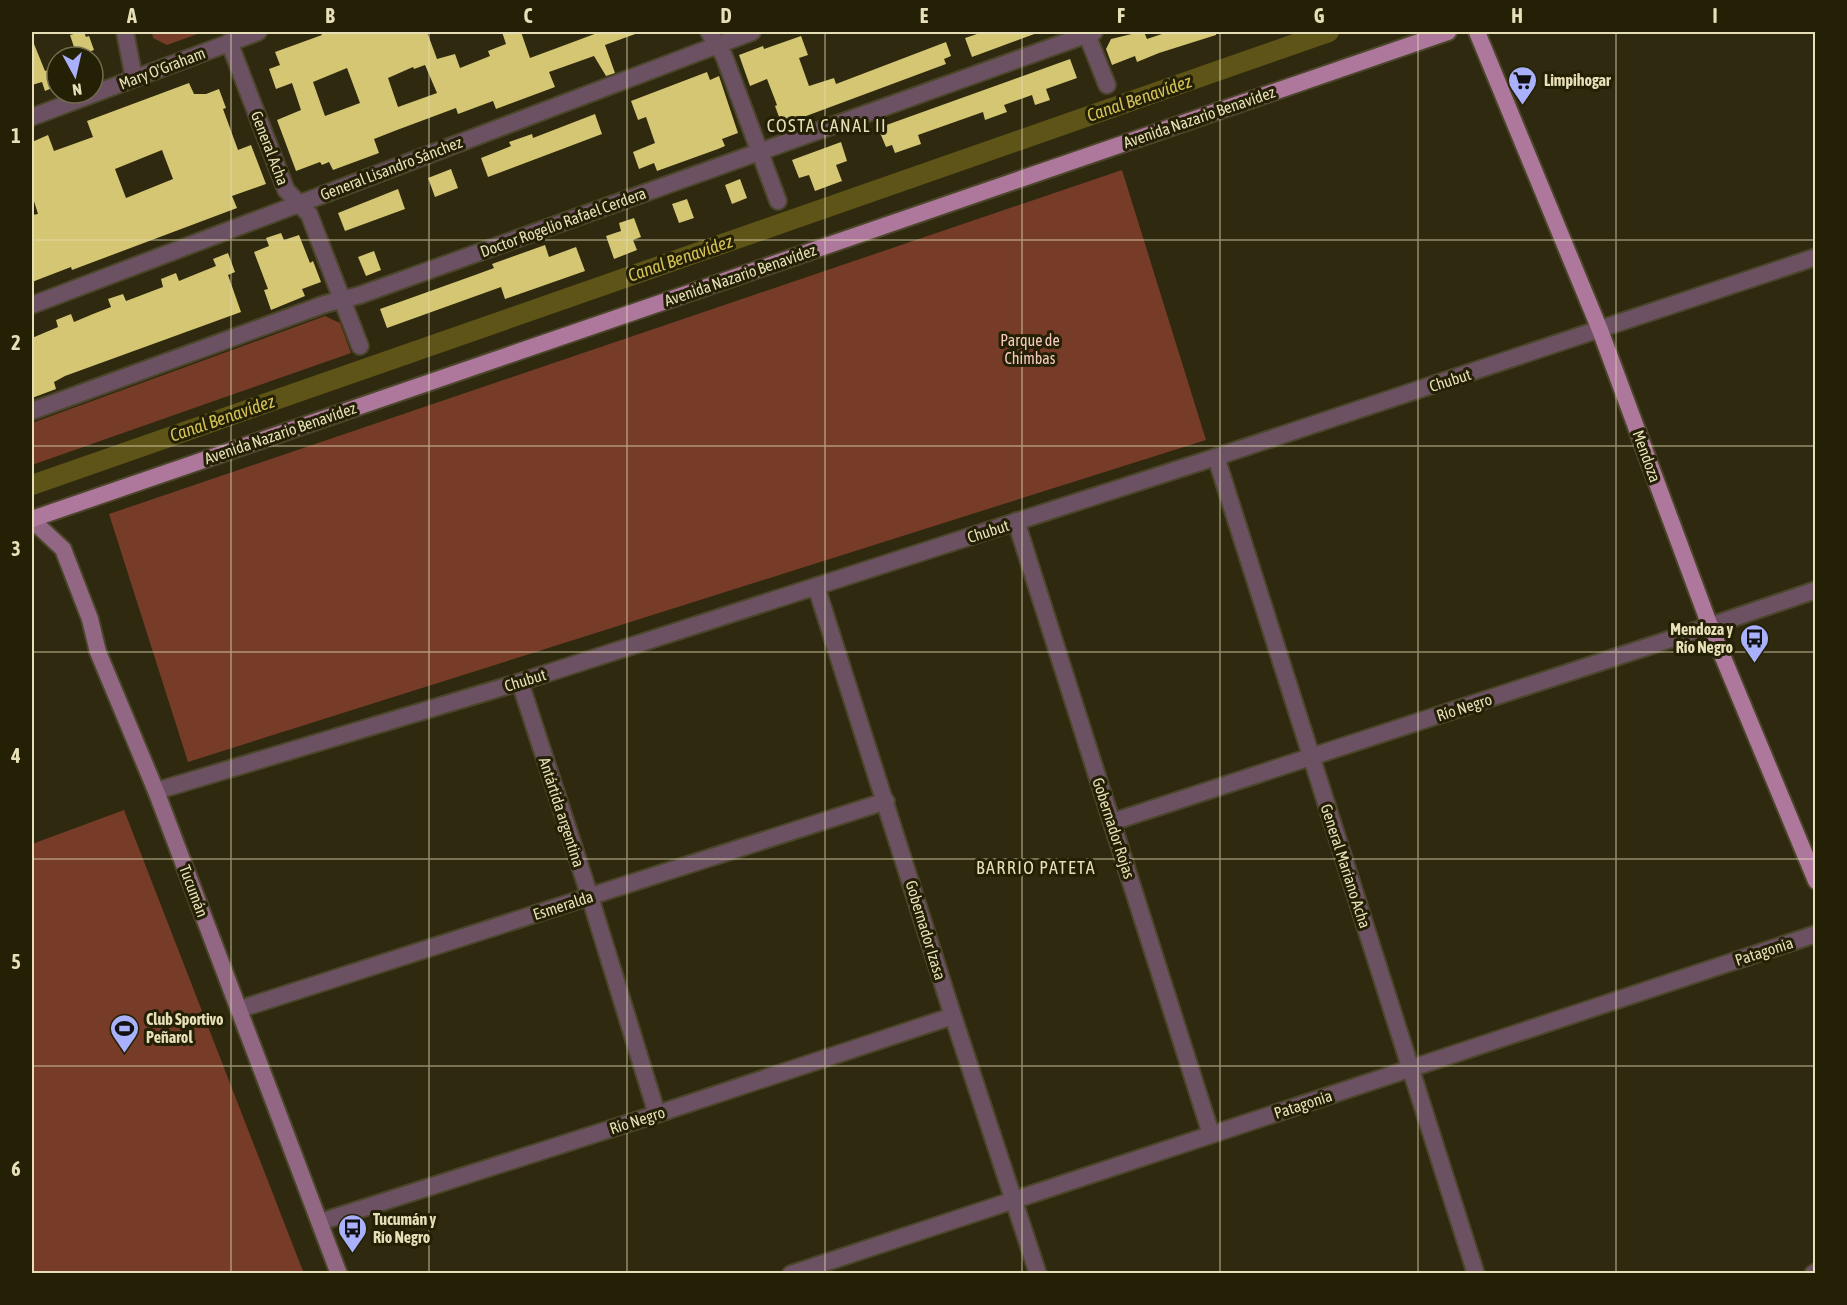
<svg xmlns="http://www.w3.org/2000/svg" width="1847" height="1305" font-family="'Asap Condensed',sans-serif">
  <rect width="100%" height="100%" fill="#2e290f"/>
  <path fill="#763c28" d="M152 32H203L167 45 153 38Z
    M1122 170 1206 440 188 762 109 514Z
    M325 316 340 323 351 353 32 465V423Z
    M124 810 299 1261 304 1273H32V844Z"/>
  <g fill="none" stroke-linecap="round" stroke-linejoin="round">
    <path stroke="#5e5418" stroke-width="20" d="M32 485 1329 32"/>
  </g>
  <path fill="#d4c673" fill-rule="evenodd" d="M81 32H84L86 37 89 36 94 50 77 56 70 35Z
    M320 32H427L437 59 455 54 460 68 490 56 488 51 506 44 502 32H521L530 58 600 32H638V33L605 45 615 73 606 76 594 56 549 72 555 87 496 109 493 101 458 114 456 108 397 130 374 139 379 153 333 170 329 162 322 165 320 162 296 171 277 120 301 110 292 83 276 89 269 69 280 65 275 52 322 35ZM425 65 437 93 398 107 388 78 413 67 414 69ZM347 68 360 103 325 116 313 82Z
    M983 32H1036L1037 33 972 57 965 38Z
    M1140 32H1144L1147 39 1168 32H1216V35L1159 53 1137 62 1135 56 1112 65 1106 49 1111 39Z
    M801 36 808 55 799 58 809 86 834 78 836 84 946 42 951 56 944 59 946 64 782 125 775 106 777 105 767 79 750 86 739 55 763 46 764 49Z
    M32 39 45 71 57 67V86L45 91 42 82 32 85Z
    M1070 59 1077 78 1046 89 1050 100 1035 105 1032 95 1004 105 1007 112 985 120 983 112 918 135 921 144 895 153 892 145 886 147 878 128Z
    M707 72 710 80 719 76 738 133 722 139 725 146 718 149 657 171 654 163 639 169 633 152 655 143 646 117 638 120 631 101Z
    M189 83 194 94H206L219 89 226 108 223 109 238 150 251 145 266 184 232 196 237 208 72 270 71 267 32 282V215L38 214 32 195V142L48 135 54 151 93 137 87 121ZM162 150 173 179 126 198 115 169Z
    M595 114 602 134 488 177 481 158 511 146 509 142 532 134 533 138Z
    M841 142 847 161 836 165 842 181 815 191 809 175 799 178 792 160Z
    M451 169 458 188 435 197 428 178Z
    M740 179 747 198 732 204 725 185Z
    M398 189 405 209 345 231 338 213Z
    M687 199 694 218 679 223 672 204Z
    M634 218 641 237 633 240 637 250 614 259 606 236 621 231 619 223Z
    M281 233 284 240 299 235 310 263 313 261 321 282 302 289 305 296 271 310 264 290 268 289 254 252 269 246 266 238Z
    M545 245 549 257 576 247 585 271 505 299 501 287 387 328 380 309 475 275 494 268 492 264Z
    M374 251 381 270 366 276 358 257Z
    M228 253 235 272 228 275 241 312 65 376 54 382 56 389 32 398V338L58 327 56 320 71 314 74 322 93 314 111 307 108 299 123 294 126 301 163 287 161 279 176 273 179 281 196 274 216 266 213 259Z"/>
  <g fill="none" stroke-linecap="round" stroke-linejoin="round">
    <defs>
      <path id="minor" d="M125 32 134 78
        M709 32 724 56 778 201
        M1086 32 1107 85
        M229 42 286 190 309 214 360 346
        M32 117 258 32
        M32 305 752 32
        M32 411 325 304 360 295 1094 32
        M1216 457 1476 1274
        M1016 521 1211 1134
        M816 586 953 1016 1038 1274
        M520 682 590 897 657 1114
        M156 791 520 682 1216 457 1816 257
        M1112 822 1674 638 1816 590
        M240 1009 886 801
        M320 1222 657 1114 953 1016
        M791 1274 1816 934
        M1813 1274 1816 1272"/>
      <path id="secondary" d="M32 520 63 549 90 619 98 652 156 791 339 1274"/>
      <path id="primary" d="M1477 32 1600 330 1710 626 1816 881
        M32 519 1448 32"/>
    </defs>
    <use href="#minor" stroke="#4b462a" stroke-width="20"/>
    <use href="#secondary" stroke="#4b462a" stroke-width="20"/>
    <use href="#primary" stroke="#4b462a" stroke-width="20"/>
    <use href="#minor" stroke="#6c5163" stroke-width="16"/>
    <use href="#secondary" stroke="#916783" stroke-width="16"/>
    <use href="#primary" stroke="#ae779c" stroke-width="16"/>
  </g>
  <path fill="none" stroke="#e6dfb8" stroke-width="1.5" stroke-opacity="0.55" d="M231 32V1274M429 32V1274M627 32V1274M825 32V1274M1022 32V1274M1220 32V1274M1418 32V1274M1616 32V1274M32 240H1816M32 446H1816M32 652H1816M32 859H1816M32 1066H1816"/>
  <defs>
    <symbol id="supermarket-pin" viewBox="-11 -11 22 30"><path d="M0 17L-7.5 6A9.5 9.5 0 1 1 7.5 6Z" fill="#a9b0fc" stroke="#242005"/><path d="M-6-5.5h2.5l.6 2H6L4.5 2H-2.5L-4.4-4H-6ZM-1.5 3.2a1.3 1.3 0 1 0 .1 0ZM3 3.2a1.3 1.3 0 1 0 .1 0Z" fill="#111"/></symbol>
    <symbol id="bus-pin" viewBox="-11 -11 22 30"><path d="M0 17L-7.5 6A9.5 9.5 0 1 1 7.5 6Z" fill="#a9b0fc" stroke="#242005"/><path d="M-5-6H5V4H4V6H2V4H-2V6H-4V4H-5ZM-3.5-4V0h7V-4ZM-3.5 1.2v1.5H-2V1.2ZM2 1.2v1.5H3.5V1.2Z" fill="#111"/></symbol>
    <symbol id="stadium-pin" viewBox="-11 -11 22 30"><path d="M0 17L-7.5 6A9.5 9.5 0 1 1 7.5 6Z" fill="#a9b0fc" stroke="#242005"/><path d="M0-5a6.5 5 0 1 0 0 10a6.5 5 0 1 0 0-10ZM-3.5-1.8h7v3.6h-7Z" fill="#111"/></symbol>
  </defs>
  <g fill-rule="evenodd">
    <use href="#supermarket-pin" x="1506" y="64" width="33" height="45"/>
    <use href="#bus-pin" x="1738" y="622" width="33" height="45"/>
    <use href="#stadium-pin" x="108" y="1012" width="33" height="45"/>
    <use href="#bus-pin" x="336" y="1212" width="33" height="45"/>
  </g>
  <g text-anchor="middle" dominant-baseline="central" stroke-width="6" stroke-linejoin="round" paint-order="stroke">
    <g font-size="16" fill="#e6dfb8" stroke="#242005">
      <text transform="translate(162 68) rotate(-21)">Mary O'Graham</text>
      <text transform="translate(1199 117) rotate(-19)">Avenida Nazario Benavídez</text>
      <text transform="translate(270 148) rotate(69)">General Acha</text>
      <text transform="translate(391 168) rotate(-21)">General Lisandro Sánchez</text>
      <text transform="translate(563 222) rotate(-20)">Doctor Rogelio Rafael Cerdera</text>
      <text transform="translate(740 275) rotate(-19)">Avenida Nazario Benavídez</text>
      <text transform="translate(1450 380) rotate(-18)">Chubut</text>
      <text transform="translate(280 433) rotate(-19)">Avenida Nazario Benavídez</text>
      <text transform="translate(1647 456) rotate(70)">Mendoza</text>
      <text transform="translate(988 531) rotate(-18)">Chubut</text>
      <text transform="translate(525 680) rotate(-17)">Chubut</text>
      <text transform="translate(1464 707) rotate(-18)">Río Negro</text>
      <text transform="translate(562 812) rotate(72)">Antártida argentina</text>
      <text transform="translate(1114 828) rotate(72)">Gobernador Rojas</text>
      <text transform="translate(1346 866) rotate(72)">General Mariano Acha</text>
      <text transform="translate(194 891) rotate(69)">Tucumán</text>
      <text transform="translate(563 905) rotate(-18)">Esmeralda</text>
      <text transform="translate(926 930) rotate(73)">Gobernador Izasa</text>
      <text transform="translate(1764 951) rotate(-18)">Patagonia</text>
      <text transform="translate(1303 1104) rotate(-18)">Patagonia</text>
      <text transform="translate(637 1120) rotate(-18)">Río Negro</text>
    </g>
    <g font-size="16" font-weight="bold" fill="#e6dfb8" stroke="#242005" text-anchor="start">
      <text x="1544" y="80">Limpihogar</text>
      <text x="1733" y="629" text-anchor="end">Mendoza y<tspan x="1733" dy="18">Río Negro</tspan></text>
      <text x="146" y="1019">Club Sportivo<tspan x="146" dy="18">Peñarol</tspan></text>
      <text x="373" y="1219">Tucumán y<tspan x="373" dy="18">Río Negro</tspan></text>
    </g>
    <g font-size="16" fill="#f5cbbd" stroke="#242005">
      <text x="1030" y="340">Parque de<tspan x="1030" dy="18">Chimbas</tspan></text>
    </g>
    <g font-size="18" font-style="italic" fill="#d4c257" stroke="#242005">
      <text transform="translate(1139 98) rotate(-19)">Canal Benavídez</text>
      <text transform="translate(680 258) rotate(-19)">Canal Benavídez</text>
      <text transform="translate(222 418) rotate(-19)">Canal Benavídez</text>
    </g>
    <g font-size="18" letter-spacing="1.5" fill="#e6dfb8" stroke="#242005">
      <text x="827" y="125">COSTA CANAL II</text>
      <text x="1036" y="867">BARRIO PATETA</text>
    </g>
  </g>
  <rect width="1847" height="1305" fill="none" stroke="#242005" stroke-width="66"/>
  <g transform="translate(75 75) rotate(172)"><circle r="28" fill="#242005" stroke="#726c4d" stroke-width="1.5"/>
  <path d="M0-4.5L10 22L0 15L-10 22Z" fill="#a9b0fc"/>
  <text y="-9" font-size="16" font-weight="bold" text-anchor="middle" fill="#e6dfb8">N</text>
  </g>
  <rect x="33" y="33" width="1781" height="1239" fill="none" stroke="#e6dfb8" stroke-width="2"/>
  <g font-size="20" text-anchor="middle" font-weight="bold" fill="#e6dfb8">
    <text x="132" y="23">A</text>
    <text x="330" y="23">B</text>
    <text x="528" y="23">C</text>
    <text x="726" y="23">D</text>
    <text x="924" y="23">E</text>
    <text x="1121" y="23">F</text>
    <text x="1319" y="23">G</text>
    <text x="1517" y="23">H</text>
    <text x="1715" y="23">I</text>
    <text x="16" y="143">1</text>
    <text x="16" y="350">2</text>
    <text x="16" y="556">3</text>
    <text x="16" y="763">4</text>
    <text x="16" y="969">5</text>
    <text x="16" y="1176">6</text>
  </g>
</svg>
